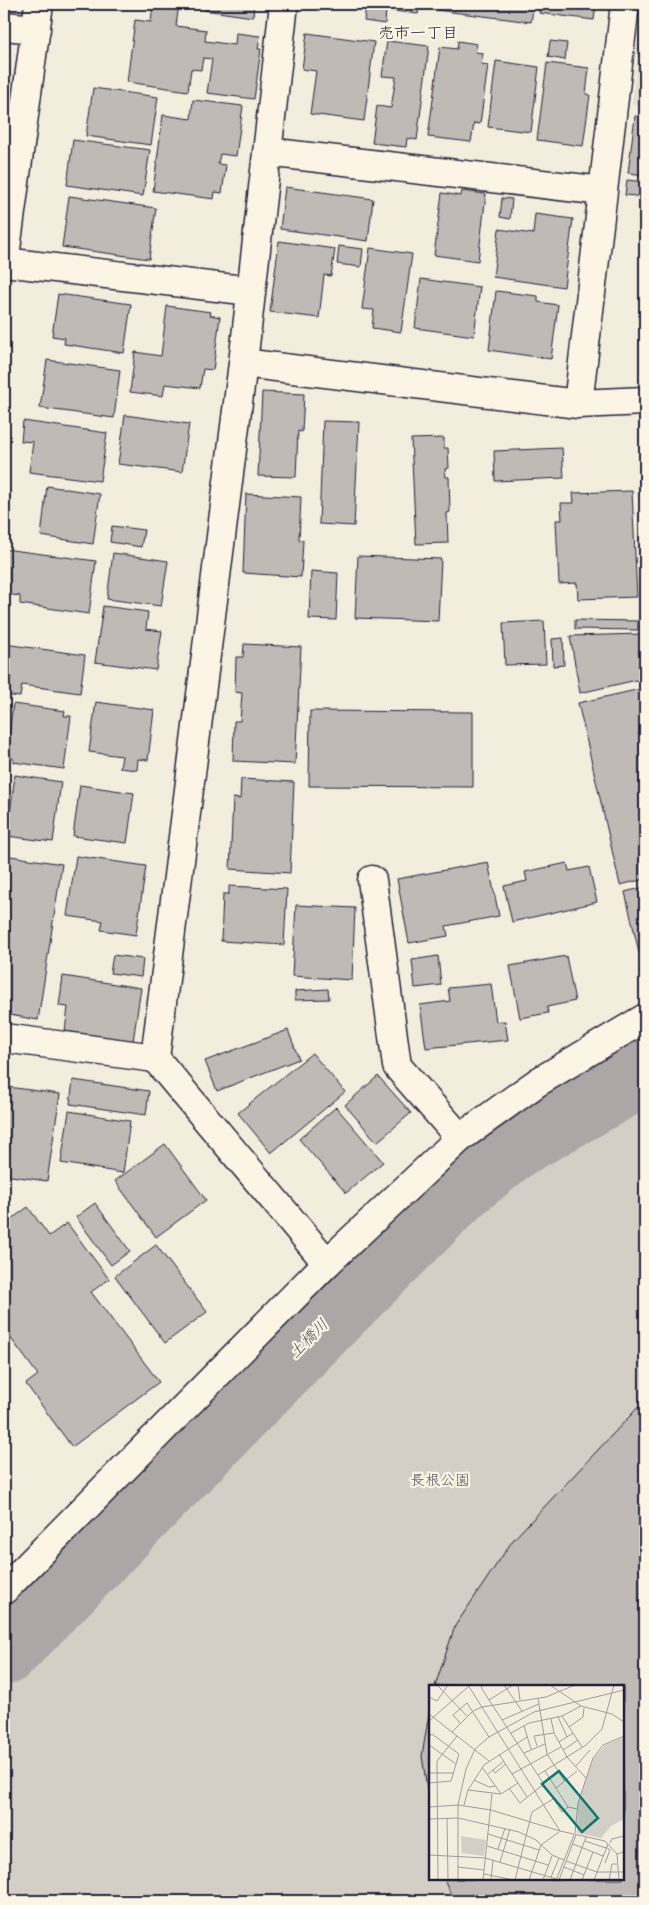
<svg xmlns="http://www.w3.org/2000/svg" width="649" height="1905" font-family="Mynerve,'Klee One',sans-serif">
  <rect width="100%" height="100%" fill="#f3edde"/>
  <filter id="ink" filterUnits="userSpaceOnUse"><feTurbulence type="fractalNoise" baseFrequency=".02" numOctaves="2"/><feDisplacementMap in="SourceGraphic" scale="10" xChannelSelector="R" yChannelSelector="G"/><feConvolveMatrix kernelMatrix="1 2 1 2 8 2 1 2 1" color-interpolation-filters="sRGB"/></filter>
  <g filter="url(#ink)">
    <path fill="#e3ded2" d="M643 4H645V107L632 105Z"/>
    <path fill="#d4cfc6" stroke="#7b7880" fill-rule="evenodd" d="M645 1049V1901H4V1654L36 1624 33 1604 222 1408 454 1178 504 1132ZM430 1686H623V1879H430Z"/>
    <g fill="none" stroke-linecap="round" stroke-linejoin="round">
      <path stroke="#aca7a6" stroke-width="72" d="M4 1649 333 1312 460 1186 512 1144 645 1069"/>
    </g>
    <path fill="#bfbab6" stroke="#22223b" d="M153 4H179L176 26 206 30 205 41 235 45 236 33 260 36 258 49H261L254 99 207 93 212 59 203 58 201 70 191 69 188 91 127 82 135 20 151 22Z
      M205 4H254L253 17 204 10Z
      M366 4H420L418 14 386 10 385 24 364 21Z
      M437 4H534L531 22 436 10Z
      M540 4H596L594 20 539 13Z
      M307 33 374 42 364 121 310 114 316 71 302 69Z
      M387 41 429 46 417 140 407 138 406 147 372 143 377 106 391 108 396 77 382 76Z
      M458 41 477 44 475 52 483 53 481 64 488 65 480 124 474 123 471 142 428 137 440 47 457 49Z
      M550 41 567 43 565 60 548 57Z
      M496 61 539 67 531 132 488 127Z
      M547 63 589 68 586 94 590 95 583 146 537 140Z
      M93 88 158 97 151 145 86 136Z
      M193 100 243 106 236 156 220 154 218 164 226 165 222 193 215 192 214 199 153 191 163 115 191 119Z
      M635 116 645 117V175L628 173Z
      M73 140 150 150 143 196 67 185Z
      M627 180 645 182V197L625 195Z
      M285 187 373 199 368 241 280 229Z
      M462 191 486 194 478 261 434 255 442 193 461 196Z
      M69 196 156 208 149 259 62 247Z
      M502 198 512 199 510 219 500 217Z
      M535 214 573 219 564 287 493 277 499 229 533 234Z
      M279 241 335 249 331 276 324 275 319 318 270 312Z
      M339 246 363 249 361 267 337 264Z
      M370 248 412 254 401 332 372 328 374 310 362 309Z
      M421 279 480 287 474 336 415 328Z
      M496 291 538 296V302L558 305 551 359 489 350Z
      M58 294 131 304 124 353 64 344 65 338 52 336Z
      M167 306 211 312 210 315 220 317 213 370 203 369 200 388 165 384 163 396 130 392 135 352 161 356Z
      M47 360 120 370 114 418 40 408Z
      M262 392 304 394 302 432 298 431 296 477 258 476Z
      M125 415 189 424 182 472 118 464Z
      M23 421 107 433 100 481 29 472 33 442 21 441Z
      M323 421 359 422 354 526 319 524Z
      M444 438V448H448L449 468 445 469 446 477H449L450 512 447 513 448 543 416 544 411 439Z
      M562 448 564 478 495 481 494 451Z
      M47 486 100 494 93 544 41 536Z
      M632 491 637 597 578 599 577 583 559 584 556 520H562L561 503H574L573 493Z
      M246 494 301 497 299 540H303L301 577 243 573Z
      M112 526 144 530 141 547 110 542Z
      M4 549 96 561 89 614 20 604V596L4 594Z
      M113 553 168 561 161 606 107 599Z
      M358 556 441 559 438 621 355 618Z
      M311 571 338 573 336 620 309 619Z
      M103 606 148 612 146 629 162 631 156 670 95 662Z
      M575 620 638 621V630L575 629Z
      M544 621 546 664 505 665 503 623Z
      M642 634 645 647V678L580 693 570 636Z
      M563 638 564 665 553 666 552 639Z
      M4 644 85 655 80 693 22 685 20 697 4 695Z
      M244 644 301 647 295 764 233 761 234 721H240L242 693 235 692 236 657H243Z
      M645 688V879L620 885 578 703Z
      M96 702 154 710 148 760 138 759 137 770 120 768 122 756 89 752Z
      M13 704 65 711 64 716H71L64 769 13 762V758L6 757Z
      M310 711 473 712V787L309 786Z
      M15 775 61 782 53 842 7 836Z
      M241 779 294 782 290 873 230 869 233 798 240 799Z
      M80 785 134 793 127 843 73 836Z
      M4 855 62 864 38 1020 4 1014Z
      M76 856 146 866 136 935 101 930 103 921 67 916Z
      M488 862 499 916 446 926 448 936 409 943 397 879Z
      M567 863 569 871 589 867 597 902 512 922 504 886 527 881 525 872Z
      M229 886 287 889 284 945 221 941 223 894H229Z
      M645 887V973L644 974 625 892Z
      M296 905 355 908 352 980 292 976Z
      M113 955 143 959 141 977 110 973Z
      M438 956 441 985 415 988 412 960Z
      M566 956 575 1001 547 1007 548 1013 520 1018 510 966Z
      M63 976 141 988 133 1041 65 1031 68 1007 59 1006Z
      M491 984 496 1022 505 1021 508 1040 426 1048 420 1005 450 1001 448 988Z
      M328 989 329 999 295 1000V991Z
      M288 1030 299 1059 217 1091 205 1061Z
      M312 1053 345 1092 271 1153 238 1113Z
      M378 1076 411 1113 377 1142 345 1105Z
      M73 1080 149 1091 146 1115 70 1104Z
      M8 1087 60 1094 47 1181 4 1175V1104Z
      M336 1107 383 1162 346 1193 299 1139Z
      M69 1111 130 1121 123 1173 61 1163Z
      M165 1144 206 1200 156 1237 115 1181Z
      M95 1203 130 1251 111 1265 76 1217Z
      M28 1207 49 1236 67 1223 109 1279 91 1292 159 1382 72 1447 26 1384 38 1375 4 1329V1213L9 1221Z
      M156 1245 207 1312 165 1343 115 1276Z
      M645 1400V1901H454L444 1879H623V1686H435L455 1626 513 1540Z
      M430 1707V1808L422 1756Z"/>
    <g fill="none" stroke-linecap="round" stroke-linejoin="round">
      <defs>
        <path id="street" d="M284 4 243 363 155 1058 327 1263
          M4 26 36 29
          M267 152 603 191
          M4 262 251 291
          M4 264 39 4
          M243 363 578 404 645 401
          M578 404 625 4
          M372 880 397 1066 460 1138
          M4 1038 155 1058"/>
        <path id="secondary" d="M4 1590 327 1263 460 1138 538 1082 645 1018"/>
      </defs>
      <use href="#street" stroke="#22223b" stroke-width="31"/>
      <use href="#secondary" stroke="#22223b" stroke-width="31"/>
      <use href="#street" stroke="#fcf5e5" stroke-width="28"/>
      <use href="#secondary" stroke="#fcf5e5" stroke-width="28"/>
    </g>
  </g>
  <g text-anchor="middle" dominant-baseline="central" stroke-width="4.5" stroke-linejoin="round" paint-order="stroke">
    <g font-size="15" fill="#575665" stroke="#fcf5e5">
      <text x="440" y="1481">長根公園</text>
    </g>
    <g font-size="16" fill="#22223b" stroke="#fcf5e5">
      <text x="418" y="33">売市一丁目</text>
    </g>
    <g font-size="16" font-style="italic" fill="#525160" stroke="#fcf5e5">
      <text transform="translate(309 1339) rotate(-45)">土橋川</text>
    </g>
  </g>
  <g transform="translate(429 1685)">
    <rect width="195" height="195" fill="#f3edde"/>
    <path d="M195 52V134L182 141 172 153 148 148 149 117 164 74 176 60ZM32 151 57 155 55 171 33 168Z" fill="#d4cfc6"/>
    <path fill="none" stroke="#9f9c9d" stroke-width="1" d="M8 0 38 31M39 0 131 146M55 0 52 2 60 15 133 127 139 122M75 0 93 26M89 0 91 15M121 0 152 21 183 29 195 37M0 12 8 16 19 0M109 13 118 69 136 97M60 15 84 0M0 29 60 76M133 31 153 62M129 32 138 52M122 34 125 48 138 72 157 93M73 35 110 19M0 36 40 1M31 38 24 30 38 18 60 52M95 41 102 64M140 42 154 32 155 23M23 47 44 26 53 22 117 12 146 0M82 48 100 38 133 31 152 21M0 52 3 49 30 69 22 96 0 98M130 57 144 48M0 60 27 79M108 61 105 51 125 48M134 65 149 55M95 68 116 59M70 69 98 112M53 82 72 109M146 82 161 65M64 85 66 88 77 79M116 86 139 122 148 124M0 88H24M59 89 75 76M83 89 132 62M109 90 157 60 173 44 185 0M45 95 60 102 66 101M89 98 72 109 39 105 55 80 98 52M80 103 91 118 115 99M127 103 148 86M35 120 39 105M0 122 29 120 62 125 131 146M18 133 19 195M0 134 29 133 90 147 107 155 123 170 135 175M131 146 176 156 188 169M146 148 149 118 164 73 174 60 195 51M59 149 110 165M156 156 177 163M181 158 183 154 195 151M144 159 174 171M58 161 119 180M69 164 76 143M0 170 56 173 131 195M137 176 168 187H195M71 177 81 144M176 178 181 165 177 162M29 182 55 185M135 182 155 190M55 189 85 195M122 192 130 173M128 193 145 150M9 195 8 76 28 51M29 195V120L37 84 46 64 60 52 105 27 195 5M54 195 63 109M62 195 64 175M86 195 103 127 124 114M100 195 112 160 130 147M114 195 123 171M130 195 147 150M141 195 157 152M153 195 164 167M165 195 179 159M180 195 183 179H188M190 195 188 169 195 167"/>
    <path fill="#0f766e" fill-opacity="0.15" stroke="#0f766e" stroke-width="2.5" d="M130 86 169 133 153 147 113 99Z"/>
    <rect width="195" height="195" fill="none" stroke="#22223b" stroke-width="2.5"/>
  </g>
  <rect width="649" height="1905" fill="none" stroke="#fcf5e5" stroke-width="20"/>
  <rect x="10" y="10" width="629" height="1885" fill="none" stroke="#22223b" stroke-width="2" filter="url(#ink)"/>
</svg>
